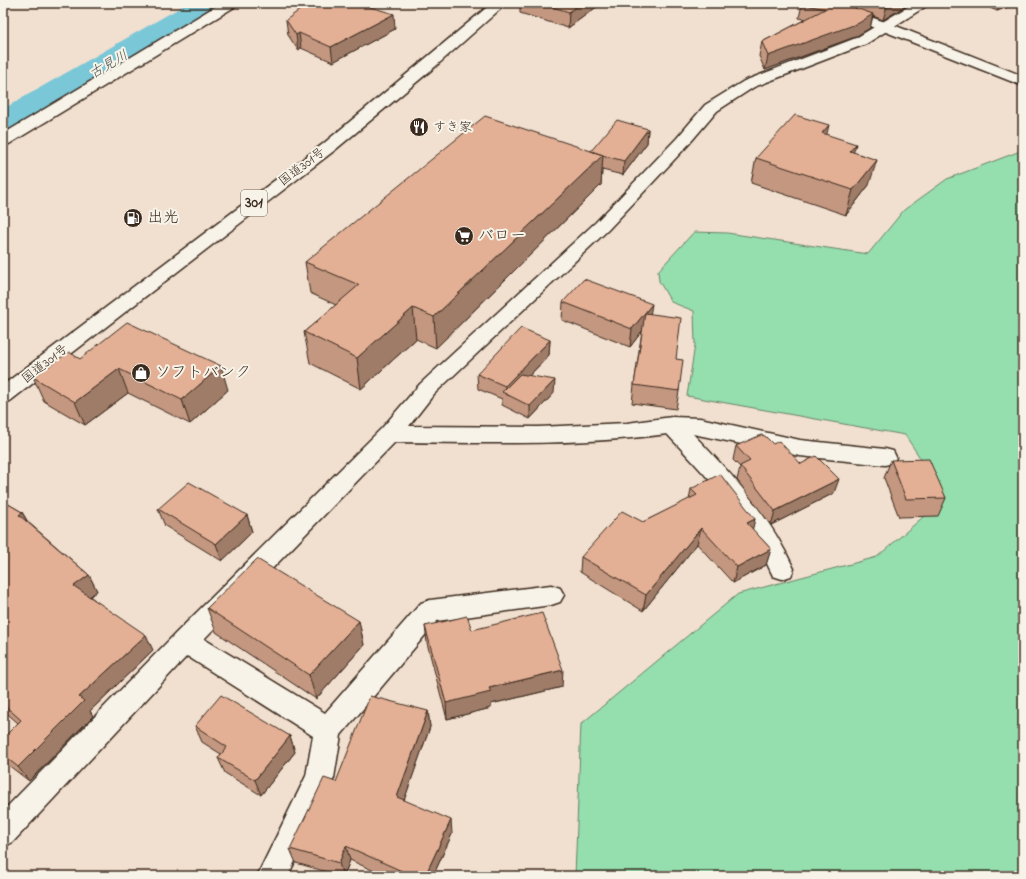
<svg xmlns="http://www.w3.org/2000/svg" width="1026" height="879" font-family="'Indie Flower','Klee One',sans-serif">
  <rect width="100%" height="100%" fill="#f1dfcf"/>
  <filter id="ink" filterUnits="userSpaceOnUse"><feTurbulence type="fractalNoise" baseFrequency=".025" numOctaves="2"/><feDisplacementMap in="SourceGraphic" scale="8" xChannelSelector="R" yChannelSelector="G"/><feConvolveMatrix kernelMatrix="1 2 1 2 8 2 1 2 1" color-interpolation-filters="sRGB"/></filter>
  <g filter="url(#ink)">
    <path fill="#95deae" stroke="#688466" d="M1023 150V876H575L581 724 738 594 877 557 946 497 905 435 687 396 695 345 694 311 671 302 659 281 658 271 694 232 727 233 868 254 904 210 947 179Z"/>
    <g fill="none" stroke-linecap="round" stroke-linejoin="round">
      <path fill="#7ac7d8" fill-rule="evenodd" d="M188 3H233L228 11 18 136 3 140V109Z"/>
      <defs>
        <path id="street" d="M221 3H238L236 6 9 144 3 146V134Z
          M914 3H931L866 44 754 87 717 111 689 144 608 230 434 394 409 426 538 427 627 423 672 417 700 418 800 440 885 449 893 451 896 457 893 463 885 465 800 456 693 434C735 478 768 513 794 569L791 576 782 579 773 576C766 562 761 548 752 535 728 498 697 466 667 434 577 446 486 443 395 442L204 639 325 713 421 603 430 600 551 585 560 588 564 595 560 602 551 605 437 621 341 735 334 778 288 876H257L306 776 313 736 187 656 13 842 3 847V811L176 633 382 428 420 384 596 222 677 138 705 105 744 81 856 38Z"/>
        <path id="secondary" d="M809 3H829L891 24 1023 76V86L881 30 811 6Z"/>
        <path id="highway" d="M492 3H507L436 66 335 150 10 401 3 403V385L323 144Z"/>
      </defs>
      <use href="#street" stroke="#3b2a1e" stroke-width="3"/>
      <use href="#secondary" stroke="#3b2a1e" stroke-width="3"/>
      <use href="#highway" stroke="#3b2a1e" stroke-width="3"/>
      <use href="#street" fill="#f7f3e8" fill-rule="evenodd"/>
      <use href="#secondary" fill="#f7f3e8" fill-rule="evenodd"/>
      <use href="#highway" fill="#f7f3e8" fill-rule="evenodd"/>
    </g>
    <path fill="#c39780" stroke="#3b2a1e" d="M520 3H602L568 28 520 13Z
      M804 3H910L883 20 873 16 870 28 855 37 765 70 759 56 762 42 806 19 799 18 802 4Z
      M979 3H1018L997 11Z
      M370 7 395 29 333 62 301 48 298 50 288 35 286 20Z
      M648 129 647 143 623 175 602 170 601 185 436 348 416 339 361 389 310 363 304 332 336 305 310 293 305 262Z
      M826 134 854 153 869 185 846 215 751 183 756 158Z
      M563 302 650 314 676 359 679 391 676 409 632 403 634 385 642 331 630 347 562 320Z
      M550 340 549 355 529 376 554 393 530 419 502 405V399L478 389 477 374Z
      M80 359 228 390 190 424 128 393 85 425 44 401 33 377Z
      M773 444 801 464 834 493 771 525 737 480 740 467 733 460 736 446Z
      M891 460 946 498 938 516 899 517 884 478Z
      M691 489 755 519 752 529 771 549 766 565 733 583 697 544 643 611 580 572 581 557 643 522 689 500Z
      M3 501 22 512 28 522 89 575 97 591 90 596 153 650 90 711 93 716 29 781 3 761V738L18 723 3 710Z
      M158 509 247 515 252 532 222 561 165 526Z
      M207 608 359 621 364 645 316 699 216 632Z
      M425 626 472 630 562 687 491 704V708L447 719 427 643Z
      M428 711 430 727 404 800 452 834 433 876H385L350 860 344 876H341L296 863 290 849 336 782Z
      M195 726 290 736 295 752 261 795 225 773 218 758 221 754 202 742Z"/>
    <path fill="#9f7b68" stroke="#3b2a1e" d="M352 3H376L354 16Z
      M581 3H602L568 28 569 12Z
      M891 3H910L883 20 887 6Z
      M1000 3H1018L997 11Z
      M394 14 395 29 333 62 331 47Z
      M873 14 870 28 855 37 765 70 768 56Z
      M299 33 301 48 298 50 296 35Z
      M829 125 823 150 822 133Z
      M648 129 647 143 623 175 624 161Z
      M856 144 849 168 850 151Z
      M603 155 601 185 436 348 434 317Z
      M877 160 869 185 846 215 853 190Z
      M652 304 649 322 630 347 632 329Z
      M413 308 416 339 361 389 357 358Z
      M550 340 549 355 510 396 505 394V386Z
      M221 366 228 390 190 424 182 400Z
      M119 369 128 393 85 425 75 402Z
      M555 380 554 393 530 419V406Z
      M839 479 834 493 771 525 775 511Z
      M22 512 31 529 19 515Z
      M247 515 252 532 222 561 216 544Z
      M755 519 751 536 747 523Z
      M701 528 697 544 643 611 646 595Z
      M771 549 766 565 733 583 737 567Z
      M89 575 97 591 83 602 74 586Z
      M359 621 364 645 316 699 309 675Z
      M146 635 153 650 90 711 93 716 29 781 18 767 79 697Z
      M563 670 562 687 491 704V708L447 719 446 703 489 688Z
      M428 711 430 727 400 812 397 797Z
      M290 736 295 752 261 795 255 780Z
      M451 820 452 834 433 876H425Z
      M346 846 350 860 344 876H343L339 863Z"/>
    <path fill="#e3b095" stroke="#3b2a1e" d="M309 3H357L394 14 331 47 299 33 296 35 286 20Z
      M540 3H581L569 12Z
      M804 3H841L873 14 859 23 768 56 762 42 825 9 802 4Z
      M879 3H891L887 6Z
      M795 115 829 125 822 133 856 144 850 151 877 160 853 190 756 158Z
      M485 116 603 155 434 317 413 308 357 358 304 332 359 285 305 262Z
      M617 120 648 129 624 161 602 155H603L591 151Z
      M584 279 652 304 632 329 563 302Z
      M645 313 681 318 676 359 683 360 679 391 634 385Z
      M127 322 221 366 182 400 119 369 75 402 33 377 69 352 80 359Z
      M521 328 550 340 505 386 477 374Z
      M520 374 555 380 530 406 502 392Z
      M761 435 765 436 773 444 779 441 801 464 816 456 839 479 775 511 740 466 750 461 736 446Z
      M929 459 946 498 906 499 891 460Z
      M720 474 755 519 747 523 771 549 737 567 701 528 646 595 581 557 622 511 643 522 697 495 691 489Z
      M189 482 247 515 216 544 158 509Z
      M3 501 22 512 19 515 89 575 74 586 146 635 79 697 84 701 18 767 3 755V738L21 720 3 704V583L6 581 3 579Z
      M257 559 359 621 309 675 207 608Z
      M542 613 563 670 489 688 491 692 446 703 425 626 467 616 472 630Z
      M221 695 290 736 255 780 218 758 227 747 195 726Z
      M370 696 428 711 397 797 451 820 425 876H413L346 846 339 863 290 849 324 778 336 782Z"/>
  </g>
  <defs>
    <symbol id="restaurant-disc" viewBox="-11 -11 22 22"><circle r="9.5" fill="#3b2a1e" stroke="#f7f3e8"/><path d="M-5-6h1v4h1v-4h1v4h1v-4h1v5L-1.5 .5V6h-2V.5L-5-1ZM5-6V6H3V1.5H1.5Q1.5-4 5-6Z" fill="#fff"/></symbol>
    <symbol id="fuel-disc" viewBox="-11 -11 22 22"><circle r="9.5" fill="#3b2a1e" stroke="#f7f3e8"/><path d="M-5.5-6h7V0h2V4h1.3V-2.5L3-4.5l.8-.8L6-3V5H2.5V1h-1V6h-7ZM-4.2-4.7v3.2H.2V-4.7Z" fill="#fff"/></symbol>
    <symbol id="supermarket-disc" viewBox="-11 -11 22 22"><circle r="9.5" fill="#3b2a1e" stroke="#f7f3e8"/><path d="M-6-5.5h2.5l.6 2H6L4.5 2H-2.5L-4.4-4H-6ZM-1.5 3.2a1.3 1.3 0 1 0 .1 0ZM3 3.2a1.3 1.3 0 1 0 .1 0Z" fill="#fff"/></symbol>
    <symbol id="shop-disc" viewBox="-11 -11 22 22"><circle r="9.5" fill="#3b2a1e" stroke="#f7f3e8"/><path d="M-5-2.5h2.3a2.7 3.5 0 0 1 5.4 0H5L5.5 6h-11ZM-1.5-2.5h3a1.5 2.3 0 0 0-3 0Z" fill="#fff"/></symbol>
  </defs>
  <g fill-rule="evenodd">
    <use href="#restaurant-disc" x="408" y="116" width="22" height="22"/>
    <use href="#fuel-disc" x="122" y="207" width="22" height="22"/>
    <use href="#supermarket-disc" x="453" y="225" width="22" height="22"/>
    <use href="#shop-disc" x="130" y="362" width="22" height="22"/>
  </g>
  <g text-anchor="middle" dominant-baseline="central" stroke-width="4" stroke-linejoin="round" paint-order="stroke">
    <g font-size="13" fill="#3b2a1e" stroke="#f7f3e8" text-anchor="start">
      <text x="433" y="127">すき家</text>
    </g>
    <g font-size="13" fill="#3b2a1e" stroke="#f7f3e8">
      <text transform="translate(302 167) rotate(-37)">国道301号</text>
      <text transform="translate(45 364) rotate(-38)">国道301号</text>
    </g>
    <g font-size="14" font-style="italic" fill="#4e5956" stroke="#f7f3e8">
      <text transform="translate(109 65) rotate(-30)">古見川</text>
    </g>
    <rect fill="#f7f3e8" stroke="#73665b" stroke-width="1" x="241" y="190" width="26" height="26" rx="3"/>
    <g font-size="15" font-weight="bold" fill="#3b2a1e">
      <text x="254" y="203">301</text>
    </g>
    <g font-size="16" fill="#3b2a1e" stroke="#f7f3e8" text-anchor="start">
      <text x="147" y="218">出光</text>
      <text x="478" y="236">バロー</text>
      <text x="155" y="373">ソフトバンク</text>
    </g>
  </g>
  <rect width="1026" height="879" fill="none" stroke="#f7f3e8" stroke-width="16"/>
  <rect x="8" y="8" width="1010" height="863" fill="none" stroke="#3b2a1e" stroke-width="1.5" filter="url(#ink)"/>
</svg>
